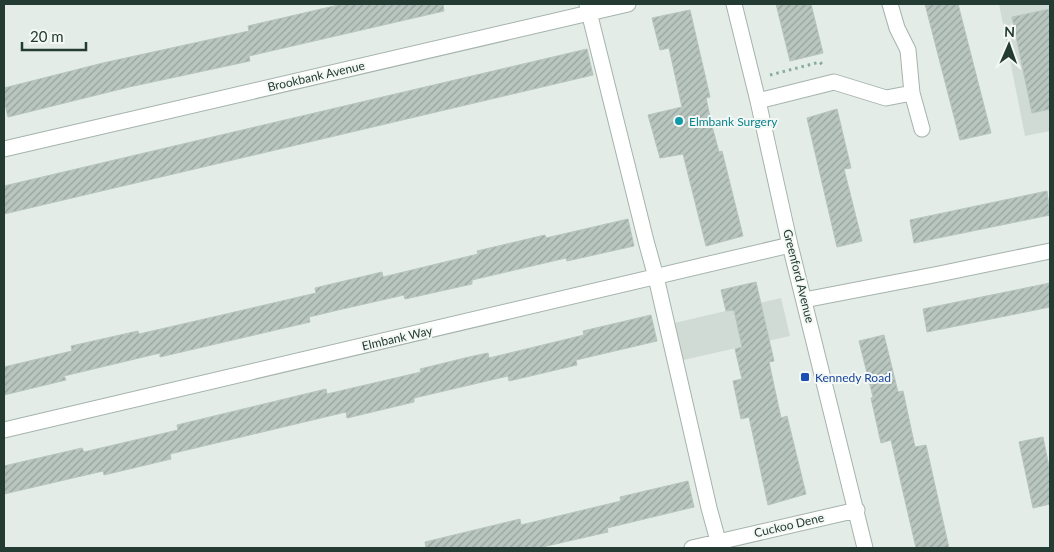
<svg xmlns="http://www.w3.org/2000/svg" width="1054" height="552" font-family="Lato,sans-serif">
  <defs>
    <pattern id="building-hatch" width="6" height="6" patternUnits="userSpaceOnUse" patternTransform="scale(1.25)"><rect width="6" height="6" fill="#b9c6c0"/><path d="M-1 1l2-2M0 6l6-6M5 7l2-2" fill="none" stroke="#96a29d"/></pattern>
  </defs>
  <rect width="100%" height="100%" fill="#e3ece7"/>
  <path fill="#d1dbd6" d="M999 4H1050V131L1025 136Z
    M781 298 790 336 679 361 670 324Z"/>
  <path fill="url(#building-hatch)" stroke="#b6c5bd" d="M343 4H443L444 11 249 56 250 61 129 87 8 117 4 100V88L103 63 249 31 248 26Z
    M776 4H811L823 53 790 61Z
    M925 4H958L991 133 960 140Z
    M1050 9V109L1032 113 1012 17Z
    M690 10 710 97 706 98 712 126 719 152 722 151 743 236 706 246 683 154 660 158 648 115 682 107 669 48 660 50 652 18Z
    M587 49 593 75 4 214V186Z
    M837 109 851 168 844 169 862 241 837 247 807 118Z
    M1047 191 1050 215 914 243 910 220Z
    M628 219 634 246 567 261 566 258 472 280V284L405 299 404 295 338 310 309 317 310 322 160 357V353L64 376 66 380 4 395V367L72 351 71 346 138 331 139 334 222 315 316 293 315 288 382 272 383 277 478 254 477 251 545 235 546 238Z
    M756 282 774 361 769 362 781 418 787 416 806 494 768 505 749 417 741 419 733 381 742 379 735 349 742 347 734 310 726 311 721 290Z
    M1050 283V307L927 332 923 309Z
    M651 315 657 341 576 360 577 365 509 381 508 376 414 398V402L347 418 346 412 170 454 171 459 104 475 103 471 4 494V466L82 448 84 452 178 430 177 425 326 389 327 394 421 372 420 369 469 357 488 353 489 358 584 335 583 331Z
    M884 335 898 392 903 391 915 447 926 445 949 548H916L891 440 881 443 871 398 873 397 859 341Z
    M1043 437 1050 472V504L1033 508 1019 442Z
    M688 481 694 507 607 528 608 532 538 548H426L425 542 520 519 521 525 621 501 620 497Z"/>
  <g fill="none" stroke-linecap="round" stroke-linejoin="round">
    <defs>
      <path id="minor" d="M587 4 646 241 656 277 709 508 720 548
        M734 4 758 101 790 245 865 548
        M890 4 897 28 908 50 912 93 922 129
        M758 101 834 82 886 98 912 93
        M4 149 628 4
        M804 300 939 274 1050 251
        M4 430 790 245
        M692 548 857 510"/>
    </defs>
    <use href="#minor" stroke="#a6b3ad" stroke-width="17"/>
    <path stroke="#86ad9e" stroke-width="3" stroke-dasharray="2.5 4" stroke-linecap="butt" d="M770 75 820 62 824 67"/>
    <use href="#minor" stroke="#fff" stroke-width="15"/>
  </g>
  <circle fill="#0f9aa8" stroke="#f3f8f5" stroke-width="2" cx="679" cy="121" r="5"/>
  <rect fill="#1a4fb4" stroke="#f3f8f5" stroke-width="2" x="800" y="372" width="10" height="10" rx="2.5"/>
  <g text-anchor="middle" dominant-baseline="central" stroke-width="4" stroke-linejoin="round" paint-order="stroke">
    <g font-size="12" fill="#243b33" stroke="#f3f8f5">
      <text transform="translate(316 76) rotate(-13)">Brookbank Avenue</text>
      <text transform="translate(799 276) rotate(76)">Greenford Avenue</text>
      <text transform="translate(397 338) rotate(-13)">Elmbank Way</text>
      <text transform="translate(789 525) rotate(-13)">Cuckoo Dene</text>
    </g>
    <g font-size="12" fill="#0d838f" stroke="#f3f8f5" text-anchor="start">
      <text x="689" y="121">Elmbank Surgery</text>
    </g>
    <g font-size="12" fill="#164399" stroke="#f3f8f5" text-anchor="start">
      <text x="815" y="377">Kennedy Road</text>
    </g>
  </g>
  <rect width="1054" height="552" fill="none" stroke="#243b33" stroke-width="10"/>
  <g transform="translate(1009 45) rotate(2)" stroke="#f3f8f5" stroke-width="4" paint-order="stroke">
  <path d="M0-4L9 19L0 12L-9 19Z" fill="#243b33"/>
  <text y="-8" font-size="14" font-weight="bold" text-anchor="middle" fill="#243b33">N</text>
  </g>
  <path d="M22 42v8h64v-8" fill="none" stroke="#243b33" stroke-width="2.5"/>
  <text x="30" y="42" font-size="15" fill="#243b33" stroke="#f3f8f5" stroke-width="4" paint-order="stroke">20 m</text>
</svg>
